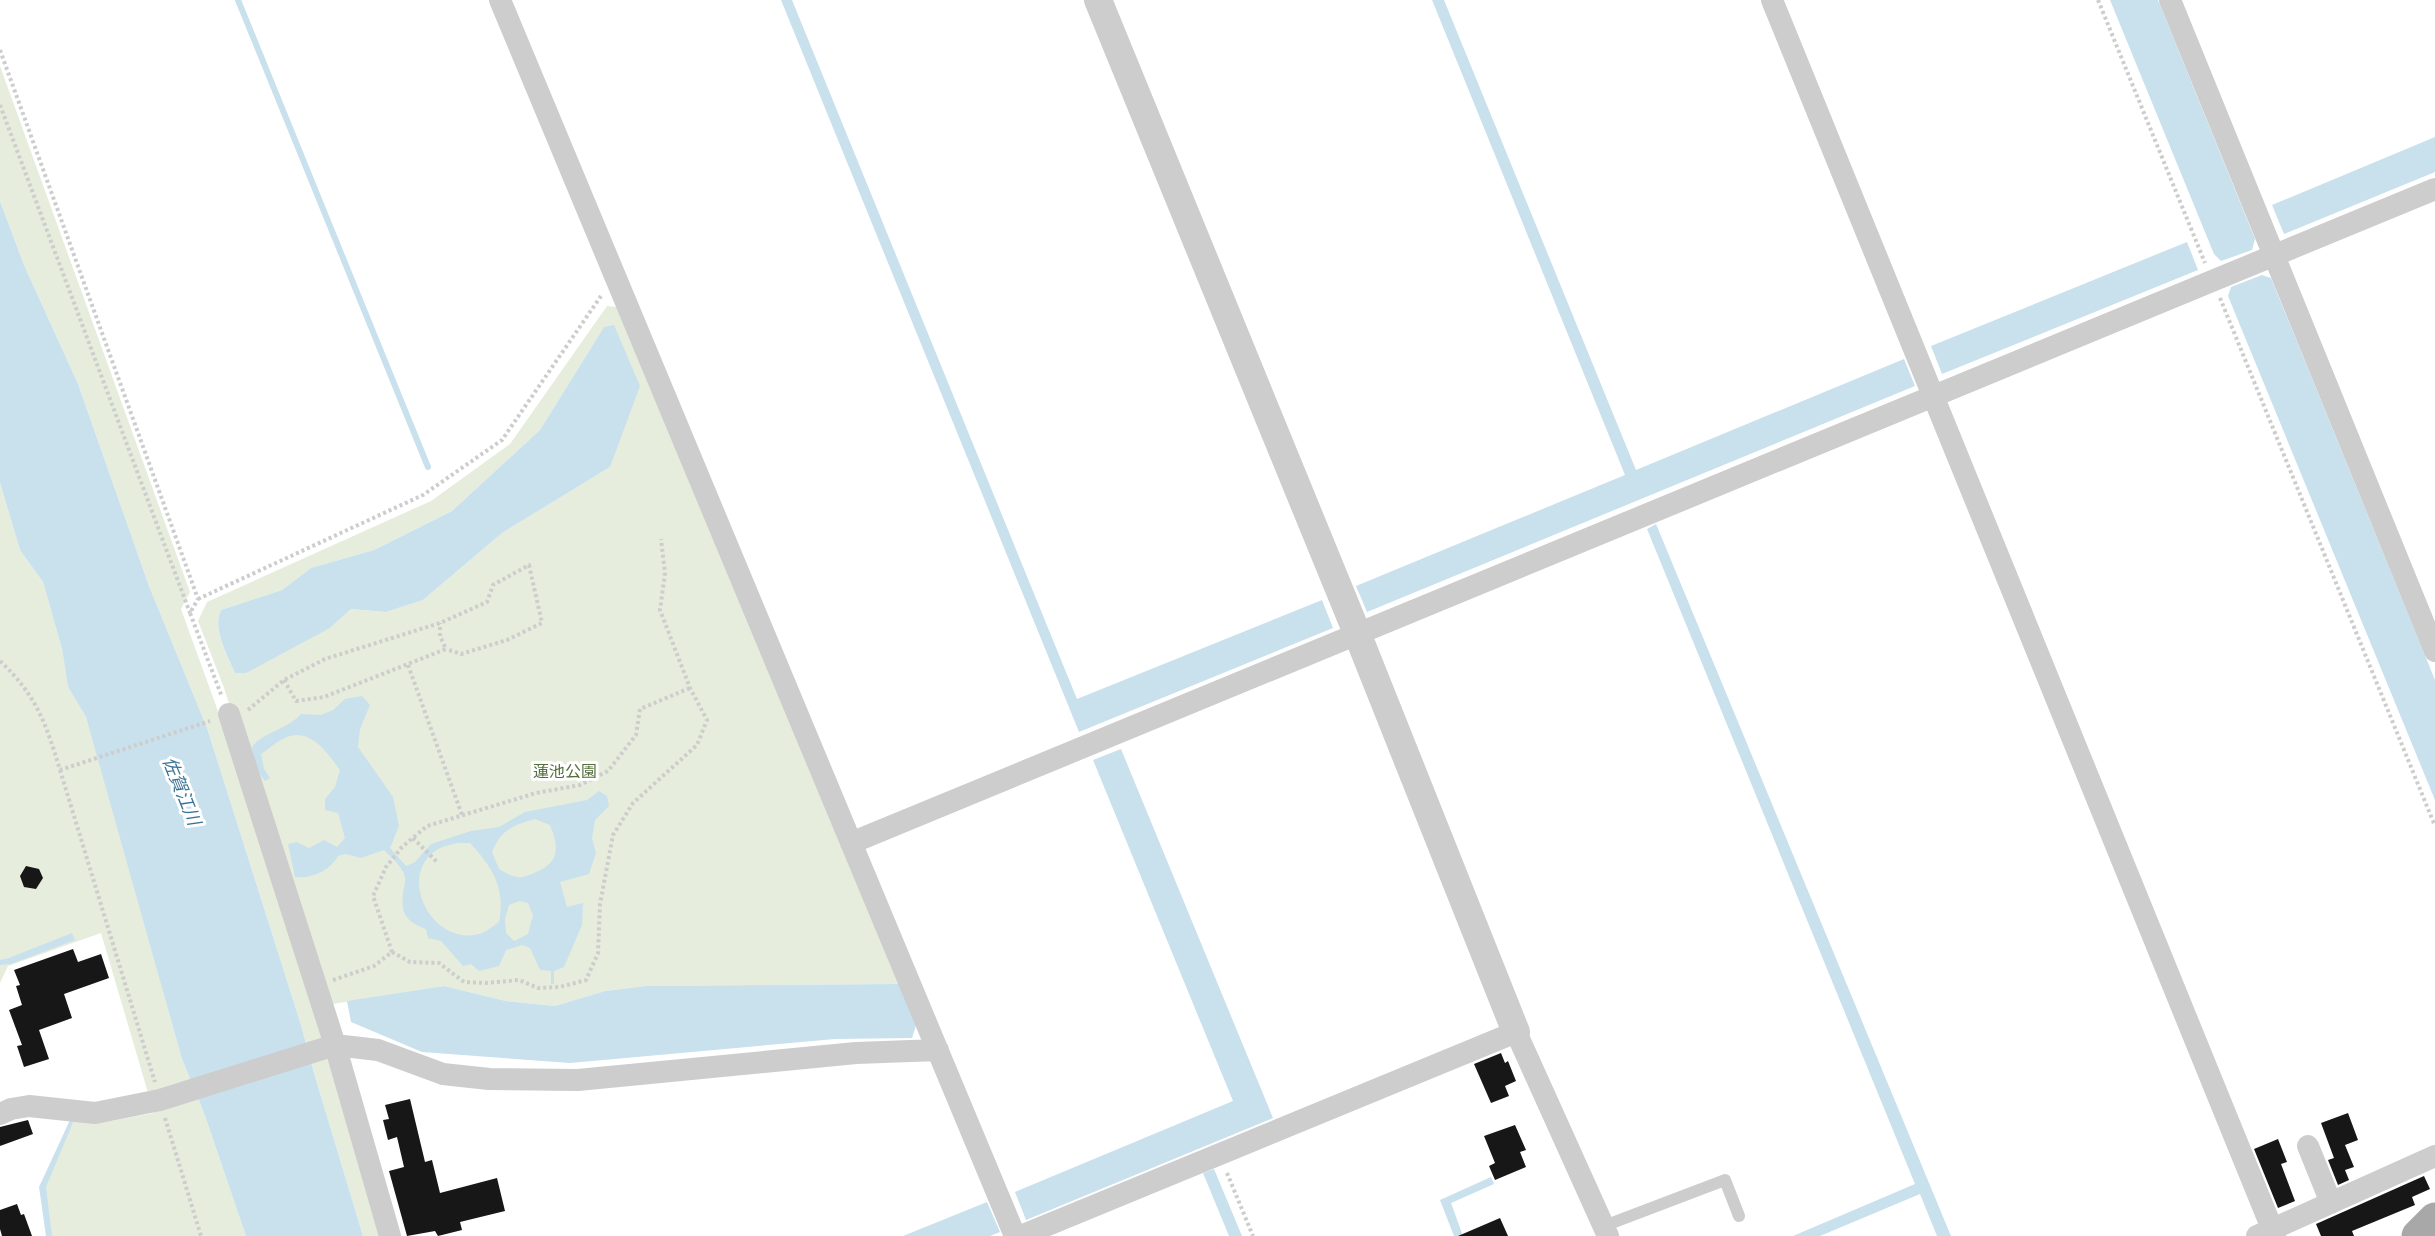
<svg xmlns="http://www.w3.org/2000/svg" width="2435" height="1236" font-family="'Archivo Narrow','Noto Sans JP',sans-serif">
  <rect width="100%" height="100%" fill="#fff"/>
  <path fill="#e6eddd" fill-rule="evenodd" d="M0 66 190 592 181 609 248 794 382 1236H363L314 1073 301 1025 207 728 149 586 78 384 24 265 0 201Z
    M607 306 617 307 900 984 646 986 605 991 555 1006 506 1001 444 986 327 1005 223 685 198 621 207 602 431 501 510 444ZM604 327 610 467 502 533 423 600 386 612 351 609 330 628 235 673C227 655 212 630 221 610L282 590 311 568 374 550 452 511 540 430Z
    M0 483 20 550 43 582 62 649 68 687 86 717 100 762 182 1059 204 1113 246 1236H49L42 1188 75 1117 111 1121 154 1113 101 933 8 966 0 983Z"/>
  <path fill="#c9e0ed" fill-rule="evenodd" d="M781 0H792L1077 699 1322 600 1333 628 1079 732Z
    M1432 0H1444L1636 470 1904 359 1915 386 1367 612 1356 586 1625 475Z
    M2110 0H2158L2255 239 2252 250 2221 261 2214 254Z
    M2435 137V172L2284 234 2272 205Z
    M0 201 24 265 78 384 149 586 207 728 301 1025 314 1073 363 1236H246L204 1113 182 1059 86 717 68 687 62 649 43 582 20 550 0 483Z
    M2187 242 2198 270 1942 374 1931 346Z
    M2262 275 2271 278 2435 680V800L2228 296 2231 287Z
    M614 325 640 386 610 467 502 533 423 600 386 612 351 609 330 628 246 673H235C227 655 212 629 221 610L282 590 311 568 374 550 452 511 540 430 604 327Z
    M1656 524 1951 1236H1937L1920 1194 1820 1236H1793L1915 1184 1647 529Z
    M362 696 370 705 360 729 358 747 393 797 399 826 390 848 406 866 415 862 431 844 471 831 499 827 525 812 587 800 599 791 607 796 609 806 595 820 592 838 596 853 589 874 560 882 567 907 583 903 582 925 564 967 554 971V984H551V971L540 970 530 948 522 945 506 950 499 966 479 971 471 964 463 966 441 941 428 938 426 929C405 921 401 914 403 892 404 886 406 882 405 877 402 866 392 858 384 850L361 858 346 854 338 856C330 871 311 879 295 877L288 844 297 842 309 848 324 840 337 847 345 838 338 813 325 810V799L335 787 340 770C328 754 310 726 285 738 277 741 269 749 261 754L264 769 270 778 265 781 255 768 252 747C263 732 285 731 301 714L321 715 333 710 345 699ZM535 819 550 825C559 847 560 862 536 872 530 875 523 878 517 877 511 876 504 872 499 869L492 852C501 830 513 825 535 819ZM457 843H470C492 867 506 888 499 922 493 926 485 933 479 934 433 946 397 878 435 851 441 846 451 845 457 843ZM519 901 528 903 533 915 528 934 514 941 506 933 505 919 509 905Z
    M1121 749 1273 1118 1026 1220 1015 1192 1233 1101 1093 760Z
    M72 933 75 940 11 964 0 965V960L9 958Z
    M900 984 917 1022 912 1038 835 1039 570 1063 422 1052 351 1022 347 1001 444 986 506 1001 555 1006 605 991 646 986Z
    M70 1120H74L46 1187 52 1236H46L39 1187Z
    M1214 1169 1242 1236H1229L1203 1173Z
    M1491 1177 1494 1184 1451 1203 1463 1236H1454L1440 1200Z
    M987 1202 1000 1232 990 1236H903Z"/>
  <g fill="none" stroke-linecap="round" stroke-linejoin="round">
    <path stroke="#c9e0ed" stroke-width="6" d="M238 0 428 467"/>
  </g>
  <path fill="#171717" d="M26 866 39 869 43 878 36 889 24 887 20 876Z
    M73 949 78 962 101 954 109 978 64 994 72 1018 39 1030 49 1059 24 1067 17 1046 22 1045 9 1010 22 1005 16 986 20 985 14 970Z
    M1501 1053 1505 1063 1508 1061 1516 1081 1505 1086 1509 1096 1491 1103 1474 1064Z
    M410 1099 425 1162 432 1160 440 1193 497 1178 505 1211 460 1222 462 1230 438 1236 435 1231 407 1236 389 1171 404 1167 397 1137 388 1140 383 1120 389 1119 385 1105Z
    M2348 1113 2358 1140 2345 1145 2354 1167 2345 1170 2349 1180 2338 1185 2328 1160 2334 1158 2321 1123Z
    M28 1120 33 1134 0 1146V1127Z
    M1515 1125 1526 1150 1520 1152 1526 1167 1495 1180 1489 1166 1495 1163 1484 1136Z
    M2278 1139 2287 1162 2281 1164 2295 1201 2278 1208 2254 1149Z
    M2424 1176 2430 1189 2412 1197 2415 1205 2352 1231 2354 1236H2321L2316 1224Z
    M17 1204 21 1215 24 1214 32 1236H2L0 1229V1210Z
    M1500 1218 1508 1236H1458Z"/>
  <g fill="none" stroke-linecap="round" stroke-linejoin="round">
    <path stroke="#cdcdcd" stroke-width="4" stroke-dasharray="3 3" stroke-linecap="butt" d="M2098 0 2205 263
      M0 50 198 599 190 613 222 697
      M0 105 190 613
      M2220 298 2435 826
      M198 599 423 495 502 440 601 296
      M0 661C36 695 46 723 60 770L210 721
      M408 665 462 815
      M284 680 296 701 324 697 446 649 440 636V623
      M248 710 284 680 325 659 440 623 487 602 493 585 529 565 542 623 507 640 461 654 446 649
      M60 770 155 1082
      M413 838 437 862
      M392 952 410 962 439 963 464 982 485 983 519 980 538 988 560 987 586 980 598 953 600 904 613 835 633 803 697 745 707 720 690 688 660 610 665 573 661 539
      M333 980 374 966 392 952 373 896 386 867 402 847 427 826 536 793 580 785 608 771 636 735 640 709 690 688
      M165 1118 201 1236
      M1227 1173 1253 1236"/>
    <path stroke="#cdcdcd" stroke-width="12" d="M1604 1226 1725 1180 1739 1216"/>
    <path stroke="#cdcdcd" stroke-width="22" d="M500 0 1015 1236
      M1772 0 2275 1236
      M2170 0 2435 651
      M229 714 335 1045 390 1236
      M851 843 2435 189
      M0 1114 11 1109 29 1106 95 1113 160 1100 335 1045 378 1050 443 1074 489 1079 578 1080 856 1053 938 1050
      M2308 1146 2331 1203
      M1021 1236 1516 1032 1608 1236
      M2257 1236 2435 1156"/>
    <path stroke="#cdcdcd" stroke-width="28" d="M1098 0 1357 633 1516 1032"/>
    <path stroke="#a8a8a8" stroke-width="33" d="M2418 1236 2435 1219"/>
  </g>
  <g text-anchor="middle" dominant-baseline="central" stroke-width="6" stroke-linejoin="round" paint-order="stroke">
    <g font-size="16" fill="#536d3b" stroke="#fff">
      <text x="565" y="771">蓮池公園</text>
    </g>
    <g font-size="18" font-style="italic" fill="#3b7394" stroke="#fff">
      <text transform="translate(182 791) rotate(68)">佐賀江川</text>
    </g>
  </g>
</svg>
